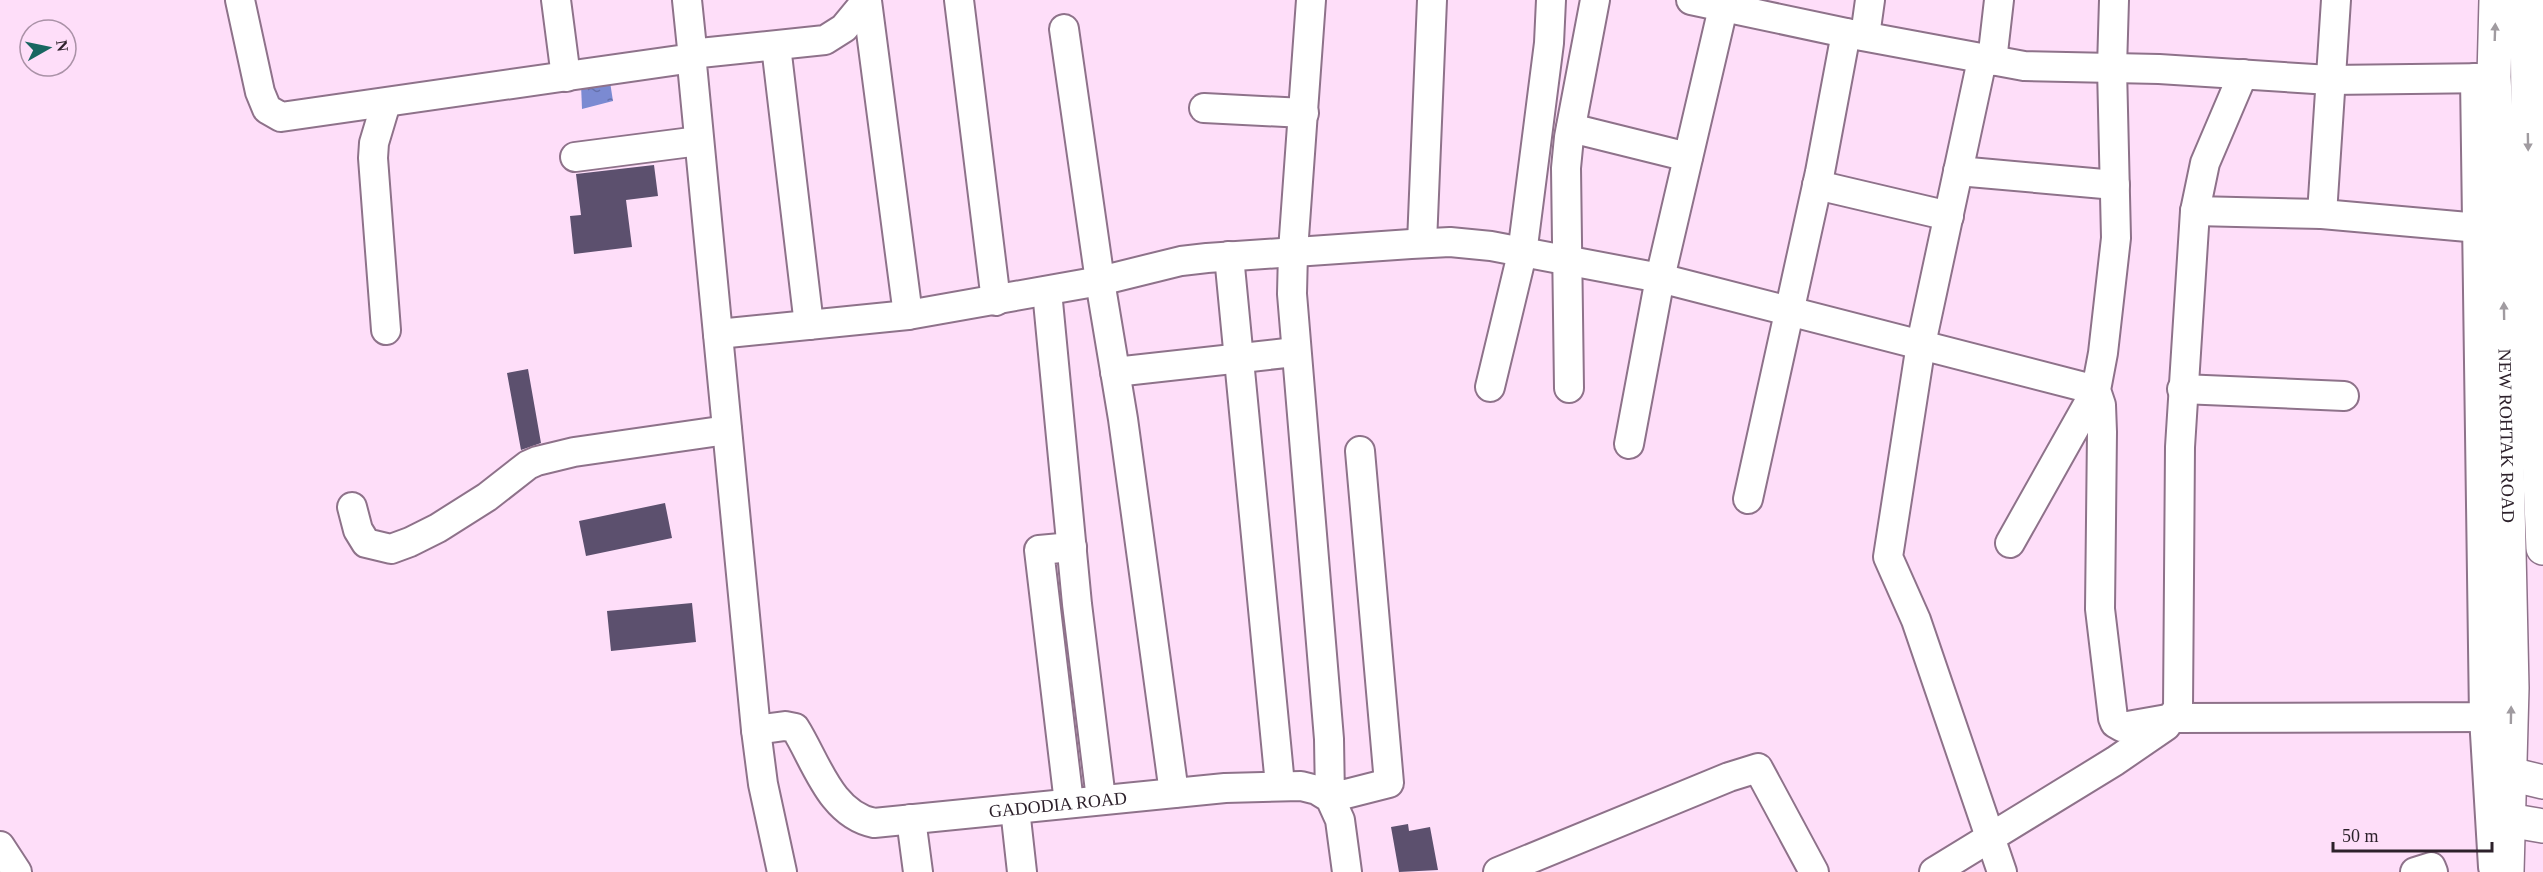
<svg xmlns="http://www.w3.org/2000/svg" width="2543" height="872" font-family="'Times New Roman',serif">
  <defs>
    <pattern id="water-ripples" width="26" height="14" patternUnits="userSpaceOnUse" patternTransform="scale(1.5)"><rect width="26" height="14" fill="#7b8ad2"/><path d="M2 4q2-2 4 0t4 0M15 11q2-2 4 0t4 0" fill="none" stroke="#6570ab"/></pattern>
  </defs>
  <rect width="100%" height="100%" fill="#fedef9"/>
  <path fill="url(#water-ripples)" d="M610 82 613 101 582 109 581 84Z"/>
  <path fill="#5c506e" d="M654 165 658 196 626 200 632 247 574 254 570 216 581 215 576 174Z
    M528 369 541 443 521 450 507 373Z
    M665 503 672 538 586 556 579 521Z
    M692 603 696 642 611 651 607 611Z
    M1408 824 1409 831 1430 827 1438 870 1399 872 1391 827Z"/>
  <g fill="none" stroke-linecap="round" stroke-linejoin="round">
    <defs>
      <g id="minor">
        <path d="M240 0 260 92 267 109 281 117 693 58 687 0"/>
        <path d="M556 0 566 77"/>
        <path d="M959 0 996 301"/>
        <path d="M1311 0 1293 251 1292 294 1329 739 1330 798 1389 783 1360 451"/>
        <path d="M1691 0 1846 33 2024 66 2159 69 2330 80 2492 78"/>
        <path d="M2114 0 2112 68 2116 238 2103 353 2096 390 2101 405 2102 432 2100 609 2113 718 2115 723 2122 727 2173 718 2484 717 2475 78"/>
        <path d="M867 1 908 315"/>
        <path d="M1064 29 1100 281 1123 419 1174 793"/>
        <path d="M1865 36 1870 0"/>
        <path d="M776 46 809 325"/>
        <path d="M1982 60 1921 344 1888 557 1916 620 2002 872"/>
        <path d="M1992 61 1999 0"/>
        <path d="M1204 108 1304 113"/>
        <path d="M1571 128 1688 157"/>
        <path d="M575 157 699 141"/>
        <path d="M1958 171 2115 185"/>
        <path d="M1817 185 1949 216"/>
        <path d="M2195 211 2322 214 2479 228"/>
        <path d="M2322 214 2336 0"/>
        <path d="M1422 243 1432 0"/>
        <path d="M1229 256 1280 785"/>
        <path d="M1047 291 1077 604 1101 799"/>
        <path d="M386 330 373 158 374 143 386 103"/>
        <path d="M718 334 908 315 1100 281 1181 261 1207 258 1411 244 1450 242 1491 246 1660 278 2096 390 2010 543"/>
        <path d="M1115 372 1295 352"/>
        <path d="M1490 387 1522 254 1549 43 1551 0"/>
        <path d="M1569 388 1566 168 1569 137 1595 0"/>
        <path d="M2182 389 2344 396"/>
        <path d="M1629 444 1660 278 1723 8"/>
        <path d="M1748 499 1820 172 1846 33"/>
        <path d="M352 507 358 530 366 543 391 549 410 542 438 528 487 497 528 465 537 461 574 452 727 430"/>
        <path d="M2484 717 2493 867"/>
        <path id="s1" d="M756 730 785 726 795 728C816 761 830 814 874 823L1225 788 1301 786 1317 790 1330 798 1340 820 1347 872"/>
        <path d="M1069 803 1039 550 1072 547"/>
        <path d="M1015 809 1022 872"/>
        <path d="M911 819 918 872"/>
        <path d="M0 846 17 872"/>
        <path d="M782 872 763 784 756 730 692 64 693 58 700 53 825 40 844 28 867 0"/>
        <path d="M1498 872 1729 777 1758 768 1814 872"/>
        <path d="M1934 872 2115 761 2166 726 2178 708 2180 447 2195 211 2205 163 2243 74"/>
        <path d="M2415 872 2431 867 2433 872"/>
      </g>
      <g id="major">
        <path id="s2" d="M2496 0 2494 77 2502 229 2512 688 2507 872"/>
        <path d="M2527 0 2529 227 2543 548"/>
        <path d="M2510 774 2543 782"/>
        <path d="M2508 820 2543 826"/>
      </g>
    </defs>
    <use href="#minor" stroke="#8e728a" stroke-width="32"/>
    <use href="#major" stroke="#8e728a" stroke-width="36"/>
    <use href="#minor" stroke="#fff" stroke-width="28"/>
    <use href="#major" stroke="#fff" stroke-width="33"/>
  </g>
  <defs><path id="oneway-solid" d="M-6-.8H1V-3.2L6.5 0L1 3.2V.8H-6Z" transform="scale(1.5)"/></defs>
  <g fill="#a09ba0">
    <use href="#oneway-solid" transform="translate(2495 32) rotate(-88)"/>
    <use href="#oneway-solid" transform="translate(2528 142) rotate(89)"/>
    <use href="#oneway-solid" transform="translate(2504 311) rotate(-91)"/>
    <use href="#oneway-solid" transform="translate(2511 715) rotate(-89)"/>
  </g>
  <g text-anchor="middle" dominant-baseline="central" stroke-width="6" stroke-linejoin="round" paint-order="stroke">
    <g font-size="18" fill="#2d212b" stroke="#fedef9">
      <text stroke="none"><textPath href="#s2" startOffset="436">NEW ROHTAK ROAD</textPath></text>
      <text stroke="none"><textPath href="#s1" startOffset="352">GADODIA ROAD</textPath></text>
    </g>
  </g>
  <g transform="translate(48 48) rotate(81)"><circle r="28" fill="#fedef9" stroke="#aa92a7" stroke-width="1.5"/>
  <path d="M0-4.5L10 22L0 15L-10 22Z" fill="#196661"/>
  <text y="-9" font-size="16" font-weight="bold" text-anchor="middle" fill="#2d212b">N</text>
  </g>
  <path d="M2333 842v9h159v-9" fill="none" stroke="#2d212b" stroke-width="3"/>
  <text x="2342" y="842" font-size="18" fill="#2d212b" stroke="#fedef9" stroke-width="4.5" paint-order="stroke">50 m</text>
</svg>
